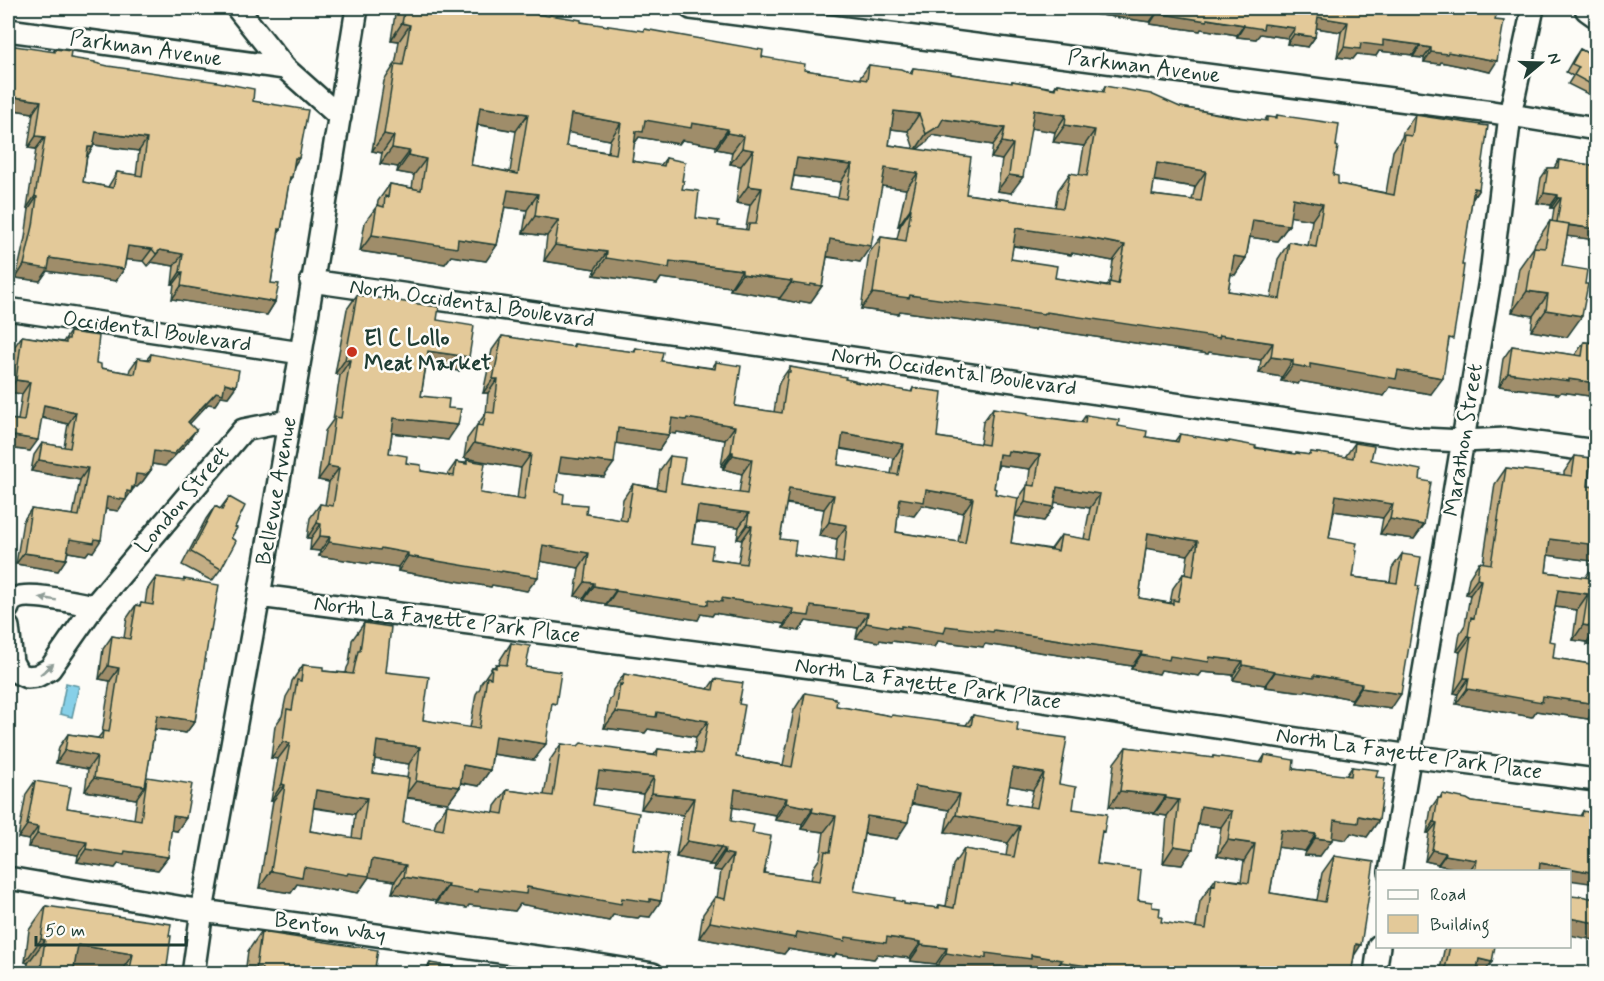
<svg xmlns="http://www.w3.org/2000/svg" width="1604" height="981" font-family="Mynerve,sans-serif">
  <rect width="100%" height="100%" fill="#fdfcf7"/>
  <filter id="ink" filterUnits="userSpaceOnUse"><feTurbulence type="fractalNoise" baseFrequency=".0167" numOctaves="2"/><feDisplacementMap in="SourceGraphic" scale="12" xChannelSelector="R" yChannelSelector="G"/><feConvolveMatrix kernelMatrix="1 2 1 2 8 2 1 2 1" color-interpolation-filters="sRGB"/></filter>
  <g filter="url(#ink)">
    <path fill="#87d0e8" stroke="#5d95a0" stroke-width="1.5" d="M66 683 79 686 72 717 60 714Z"/>
    <g fill="none" stroke-linecap="round" stroke-linejoin="round">
      <defs>
        <path id="minor" d="M237 8 285 68 340 117
          M691 8 1492 112 1596 129
          M8 30 285 68
          M311 281 1421 439 1463 441 1507 439 1596 451
          M14 310 301 353
          M259 596 850 672 1410 756 1596 780
          M8 608C9 603 12 600 17 598 30 592 77 603 94 606
          M8 627 12 662 18 673 27 677 37 676 50 669 94 606 243 430 288 421
          M1390 872 1491 274 1510 115 1533 8
          M8 878 202 911 558 960H568L653 974
          M193 974 202 911 259 596 301 353 357 8
          M1375 974 1379 946"/>
        <path id="major" d="M1589 8 1596 13"/>
      </defs>
      <use href="#minor" stroke="#1f3d34" stroke-width="26"/>
      <use href="#major" stroke="#1f3d34" stroke-width="32"/>
      <use href="#minor" stroke="#fdfcf7" stroke-width="21"/>
      <use href="#major" stroke="#fdfcf7" stroke-width="27"/>
    </g>
    <path fill="#c3ad84" stroke="#1f3d34" stroke-width="1.5" fill-rule="evenodd" d="M396 8H495L548 16 550 15 581 22 762 57 804 70 859 79 869 65 910 73 913 68 1011 83 1012 81 1054 88 1056 85 1057 86 1058 84 1102 91 1105 86 1180 107 1264 121 1267 117 1275 118 1277 115 1336 146 1333 175 1338 184 1386 193 1393 151 1402 137 1403 132 1415 115 1479 189 1472 200 1448 345 1431 394 1390 387 1384 396 1300 381 1298 384 1281 381 1282 377 1259 373 1261 360 1209 352 1208 354 1036 328 1035 330 1033 329 1032 330 900 311 898 314 861 309 869 253 881 237 897 239 900 226H898L906 189 882 186 860 262 827 257 822 286 810 303 800 301 799 303 779 299 780 298 730 290 731 287 661 278 657 284 594 275 595 269 544 261 547 236 523 233 527 210 505 207 497 245 486 261 451 256 445 264 360 251 365 222 377 206 378 201 390 184 412 188 414 175 397 172 398 167 380 164 382 153 372 151 384 81 395 64 396 60 399 41 391 40ZM478 125 516 131 510 172 471 165ZM1031 128 1055 132 1053 142 1084 146 1079 175 1070 173 1058 190 1055 207 966 194 917 149 927 142 932 135 993 145 991 158 1002 160 997 191 1011 193ZM891 129 908 131 914 149 889 145ZM568 132 610 140 608 152 566 146ZM639 137 679 144 682 140 716 146V149L732 152 730 164 741 166 736 203 750 205 746 228 745 230 718 226 696 218 682 189V181L666 158 660 166 632 161 634 144ZM794 176 841 182 838 198 791 190ZM1154 181 1195 187 1192 200 1152 195ZM1290 216 1312 220 1308 246 1289 242 1278 259 1271 298 1228 291 1231 274 1235 275 1246 258 1250 237 1277 241 1289 225ZM1013 246 1071 255 1072 253 1113 261 1110 282 1106 286 1055 278 1011 259Z
      M1072 8H1497L1495 20 1490 72 1441 62 1440 64 1424 62V58L1413 57V55L1379 51 1376 56 1357 54 1353 59 1337 57 1341 32 1316 28 1315 37 1308 47 1287 44 1288 38 1260 34 1256 39 1237 37V35L1201 29 1200 31 1150 24V22L1072 11Z
      M8 46 53 52 55 49 70 58 253 101 294 166 292 177 289 181 281 230 278 234 271 283 275 302 267 315 172 299 174 284H172L174 266 151 262 147 266 143 261 126 259 124 269 116 281 47 271 40 281 16 278 25 238 29 209 27 208 36 149 28 148 33 113 8 109ZM94 145 139 151 136 175 117 172 108 187 83 182 87 156Z
      M1580 49 1589 54 1596 56V92L1592 89 1588 94 1568 84 1573 76 1566 72 1574 58Z
      M1559 160 1596 166V240L1567 236 1562 266 1567 337 1531 331 1533 316 1512 312 1519 268 1534 247 1535 243 1550 221 1552 222 1554 208H1551V205L1537 203 1541 178 1548 168H1554Z
      M357 295 437 320 469 357 459 371 426 366 421 396 448 408V440L392 433 389 453 421 471 447 475 456 462 465 463 467 460 480 493 517 499 521 468 464 458 467 439 486 413 488 393H483L492 350 502 336 572 347 574 344 633 352 636 348 661 361 712 368 716 362 735 406 774 412 778 386 780 381 790 367 845 379 855 382 911 392 913 388 937 437 980 444 983 422 993 408 1028 415 1081 422 1086 415 1118 426 1146 437 1175 441 1180 434 1295 454 1296 453 1309 455 1311 452 1345 457 1355 443 1371 460 1420 480 1424 525 1414 539 1380 534 1383 518 1334 511 1329 538 1355 550 1353 577 1390 582 1392 568 1402 554 1391 709 1351 703 1352 699 1306 690 1304 692 1265 687V685L1233 680V675L1202 672 1199 676 1161 670 1159 674 1131 669 1132 666 985 644 983 647 938 641 934 647 892 641 891 642 880 640 879 642 856 638 858 628 806 621 799 631 783 628 784 624 714 613 712 616 701 614 698 620 606 606V604L584 600V598L575 596 579 568 540 561 527 591 492 585 491 587 398 571V567L371 563 370 564 319 556 320 551 310 550 311 538H307L310 518 320 504 325 505 329 482 318 480 325 431 333 420 340 375 335 374 347 309ZM677 432 725 440 721 466 723 467V469L742 474 739 493 681 484 670 456 660 470 657 488 633 484 623 499 620 520 586 514 563 503 555 492 558 472 604 477 616 443 659 450 669 435V433L676 434ZM840 449 894 458 891 474 838 465ZM999 465 1030 469 1028 485 1018 499 995 494 994 488 997 469ZM1055 502 1090 508 1084 539 1061 535 1051 549 1011 543 1015 516 1044 521 1054 507ZM786 504 824 509 819 536 837 539 835 562 794 555 780 539ZM922 505 963 513 958 542 896 532 898 513 914 516ZM696 522 739 527 737 539 742 540 738 563 711 559 692 543ZM1146 548 1188 555 1185 575 1183 574 1173 588 1170 603 1139 598Z
      M70 332 96 363 101 368 129 373 130 369 138 358 147 359 151 354 236 386 228 397 221 396 215 405 208 404 189 424 188 442 165 466 152 464 151 470 143 481 137 487 134 486 118 511 106 509 93 552 89 551 86 555 68 552 66 559 58 571 16 564 23 521 31 509 73 515 80 480 31 471 34 455 42 443 64 447 68 424 42 418 30 451 8 448V419L18 420 22 394 8 392 14 347 22 336 63 342Z
      M1584 342 1596 343V397L1561 392 1559 394 1499 386 1503 359 1512 346 1575 355Z
      M1575 456 1588 486 1592 561 1548 555 1546 572 1585 578 1591 569 1596 570V646L1587 645V642L1573 640 1577 610 1555 607 1549 641 1553 658 1596 665V727L1593 726 1588 719 1536 711 1532 717 1456 704 1458 694 1454 693 1460 652 1457 651 1460 633 1465 625 1470 595 1466 594 1469 578 1479 562 1483 563 1495 484 1506 468 1564 475V472Z
      M229 497 235 527 221 569 212 581 182 565 206 519 215 506 220 509Z
      M156 577 183 581 184 579 211 630 209 633 195 721 186 733 155 729 146 778 177 831 171 830 168 857 158 870 118 864 115 868 77 862 78 855 28 847 29 840 18 838 26 794 35 781 67 808 134 819 137 798 136 799 85 791 88 769 56 763 59 747 68 734 98 738 102 733 110 681 99 679 103 649 112 636 124 638 127 618 136 605 139 606 141 603 145 604 147 590Z
      M364 623 386 672 423 720 470 728 476 694 480 688 481 683 492 667H494L496 664H499L500 660 511 643 551 711 534 760 493 754 490 770 479 786 460 783V787L448 803 406 798 403 823 434 829 436 821 447 805 494 813 495 806 507 790 544 795 550 760 561 744 654 755 658 749 694 753 696 737 648 729 645 733 604 728 609 701 612 697 613 690 624 674 708 689 715 679 739 704 736 757 783 765 794 710 805 693 836 706 891 716 966 725 973 715 1017 731 1059 784 1073 809 1101 836 1097 864 1138 900 1152 907 1159 917 1161 922 1196 928 1200 901 1216 878 1241 881 1244 861 1217 856 1221 827 1198 824 1182 865 1163 863 1167 816 1154 814V813L1109 807 1114 763 1126 747 1212 758 1213 756 1260 763 1265 755 1293 769 1346 776 1352 767 1376 777 1379 820 1367 837 1351 833 1346 840 1332 837 1320 856 1304 855 1305 851 1278 847 1270 893 1317 900 1322 873 1334 856 1354 956 1351 974H1033L1022 972 1021 974H1003L977 970 974 974H961L935 969 936 964 910 961V958L878 954 874 959 836 954 834 957 788 949 784 954 699 938 703 914 715 897 717 898 721 871 713 870 714 865H709L710 864 676 857 683 815 641 809 643 794 596 788 593 805 633 849 650 917 640 916 638 918 613 915 609 921 520 904 515 911 469 905 467 908 436 903V901L392 893 395 881 369 877 358 893 337 889 336 891 297 884 291 893 259 888 273 801H271L278 759 271 758 275 726 282 716 286 697 290 690 292 681 303 665 323 671 346 673 347 668 349 664 352 640ZM375 759 409 764 407 778 373 773ZM1009 785 1033 790 1029 807 1006 803ZM912 804 949 810 945 832 1008 843 1006 856 964 849 953 865 946 906 939 905 937 908 904 904 854 891 864 834 897 839ZM733 807 776 815 775 820 802 824 801 829 824 832 820 858 813 868 811 880 764 873 752 833 731 821ZM313 808 355 814 352 838 310 831Z
      M1442 794 1472 802 1580 816 1583 811 1596 884 1569 872H1469L1438 865V864L1425 861 1429 833H1427L1431 808 1438 798H1440Z
      M46 906 169 936 166 974H94L74 970 73 974H27L28 963 25 962 29 930Z
      M261 932 374 973 381 974H245L248 951Z
      M1445 946H1495L1484 973 1477 971 1476 974H1439Z
      M430 963 463 974H423Z"/>
    <path fill="#9f8d6b" stroke="#1f3d34" stroke-width="1.5" d="M1074 8H1128L1157 12 1150 22 1072 11Z
      M1157 13 1207 19 1244 25 1237 35 1201 29 1200 31 1150 24Z
      M1318 17 1348 22 1341 32 1310 27Z
      M402 23 410 25 399 41 391 40Z
      M1264 24 1295 28 1288 38 1260 34 1256 39 1237 37 1244 26Z
      M1294 34 1315 37 1308 47 1287 44Z
      M1383 40 1420 45 1413 55 1379 51 1376 56 1357 54 1353 59 1337 57 1344 47 1361 43Z
      M1420 46 1431 48 1424 58 1413 57Z
      M1431 52H1448L1497 61 1490 72 1441 62 1440 64 1424 62Z
      M8 96 41 101 33 113 8 109Z
      M480 107 528 114 516 131 469 123Z
      M1034 110 1066 115 1055 132 1023 127Z
      M894 111 919 114 908 131 882 128Z
      M571 114 621 123 610 140 559 131Z
      M943 119 1005 128 993 145 932 135 927 142 915 151 926 134Z
      M645 120 692 123 728 129 716 146 682 140 679 144 639 137 631 148 624 147Z
      M1065 125 1095 130 1084 146 1053 142Z
      M96 132 147 139 139 151 87 144Z
      M727 133 744 136 732 152 716 149Z
      M384 134 394 136 382 153 372 151Z
      M36 136 45 137 36 149 28 148Z
      M1002 142 1013 144 1002 160 991 158Z
      M88 147H93L85 160Z
      M392 148 410 151 398 167 380 164Z
      M742 148 753 150 741 166 730 164Z
      M409 155 426 159 414 175 397 172Z
      M295 158H299L291 171Z
      M797 158 852 165 841 182 786 175Z
      M1157 163 1206 171 1195 187 1145 179Z
      M885 168 918 173 906 189 873 185Z
      M1009 175 1023 177 1011 193 997 191Z
      M748 186 762 188 750 205 736 203Z
      M1474 188 1479 189 1468 206Z
      M508 190 538 194 527 210 497 206Z
      M1544 193 1558 195 1551 205 1537 203Z
      M35 196 37 197 29 209 27 208Z
      M1293 198 1323 204 1312 220 1281 215Z
      M1558 198H1561L1554 208H1551Z
      M910 209H911L900 226H898Z
      M535 216 559 220 547 236 523 233Z
      M1253 220 1289 225 1277 241 1241 236Z
      M1557 224 1596 229V240L1550 234Z
      M1016 228 1083 237 1125 245 1113 261 1072 253 1071 255 1004 244Z
      M372 235 458 239 497 245 486 261 451 256 445 264 360 251Z
      M830 239 871 246 860 262 818 255Z
      M555 245 607 252 595 269 544 261Z
      M128 246 152 249 143 261 119 259Z
      M160 250 183 254 174 266 151 262 147 266Z
      M1234 256 1246 258 1235 275 1223 273Z
      M50 258 124 269 116 281 47 271 40 281 16 278 24 265Z
      M606 258 670 261 742 270 731 287 661 278 657 284 594 275Z
      M180 272H183L174 284H172Z
      M742 274 792 281 780 298 730 290Z
      M791 283 811 284 822 286 810 303 800 301 799 303 779 299Z
      M181 286 275 302 267 315 172 299Z
      M1527 291 1548 294 1533 316 1512 312Z
      M873 293 910 295 1047 312 1220 335 1273 343 1261 360 1209 352 1208 354 1036 328 1035 330 1033 329 1032 330 900 311 898 314 861 309Z
      M1546 310 1582 316 1567 337 1531 331Z
      M428 351 469 357 459 371 418 365Z
      M1271 357 1293 360 1282 377 1259 373Z
      M345 360H350L340 375 335 374Z
      M1310 364 1398 370 1443 378 1431 394 1390 387 1384 396 1300 381 1298 384 1281 381 1293 365Z
      M1508 373 1569 379 1596 383V397L1561 392 1559 394 1499 386Z
      M493 379H498L488 393H483Z
      M16 380 30 382 22 394 8 392Z
      M225 383 236 386 228 397 221 396 215 405 208 404 180 434 188 422Z
      M44 405 76 412 68 424 36 416Z
      M394 418 458 425 448 440 384 432Z
      M672 418H687L735 426 725 440 677 432 676 434 662 432Z
      M618 428 669 435 659 450 608 442Z
      M196 430 188 442 165 466 146 463 154 451Z
      M843 433 904 444 894 458 833 447Z
      M8 435 38 440 30 451 8 448Z
      M474 443 531 454 521 468 464 458Z
      M1008 451 1040 455 1030 469 999 465 997 469 999 454Z
      M731 452H733L723 467 721 466Z
      M733 455 752 459 742 474 723 469Z
      M561 457 614 463 604 477 550 471Z
      M39 460 88 468 80 480 31 471Z
      M328 466 339 468 329 482 318 480Z
      M151 470 143 481 137 487 128 485 136 474Z
      M132 487 134 488 118 511 99 508 107 497 127 491Z
      M1057 487 1100 494 1090 508 1047 501Z
      M789 488 834 495 824 509 779 502Z
      M926 490 973 498 963 513 922 505 914 516 890 512 900 498Z
      M1336 495 1393 504 1383 518 1326 510Z
      M1025 502 1054 507 1044 521 1015 516Z
      M698 506 749 513 739 527 688 521Z
      M1390 519 1424 525 1414 539 1380 534Z
      M829 522 847 525 837 539 819 536Z
      M317 523 321 524 311 538H307Z
      M747 525 752 526 742 540 737 539Z
      M1148 533 1198 541 1188 555 1138 547Z
      M320 536 330 537 320 551 310 550Z
      M70 539H95L101 540 93 552 89 551 86 555 62 551Z
      M1550 539 1596 544V555L1592 561 1539 554Z
      M329 542 381 548 408 553 398 567 371 563 370 564 319 556Z
      M543 545 589 553 579 568 533 560Z
      M24 553 66 559 58 571 16 564Z
      M408 556 502 571 538 577 527 591 492 585 491 587 398 571Z
      M1477 579 1481 580 1470 595 1466 594Z
      M585 582 594 583 584 598 575 596Z
      M594 586 616 590 606 604 584 600Z
      M1558 590 1588 594 1577 610 1548 606Z
      M616 591 708 600 722 598 794 609 784 624 714 613 712 616 701 614 698 620 606 606Z
      M811 606 868 613 858 628 806 621 799 631 783 628 793 614Z
      M866 623 889 626H946L994 630 1142 652 1132 666 985 644 983 647 938 641 934 647 892 641 891 642 880 640 879 642 856 638Z
      M1583 625 1596 627V629L1587 642 1573 640Z
      M1596 631V646L1587 645Z
      M1468 636 1471 637 1460 652 1457 651Z
      M1141 655 1210 657 1243 661 1233 675 1202 672 1199 676 1161 670 1159 674 1131 669Z
      M1243 665 1275 671 1265 685 1233 680Z
      M108 666 119 668 110 681 99 679Z
      M1275 672 1314 675 1362 684 1352 699 1306 690 1304 692 1265 687Z
      M1464 678H1469L1458 694 1454 693Z
      M1361 688 1401 694 1391 709 1351 703Z
      M1467 689 1543 696 1596 704V708L1588 719 1536 711 1532 717 1456 704Z
      M616 712H657L708 721 696 737 648 729 645 733 604 728Z
      M157 715 195 721 186 733 148 728Z
      M1596 720V727L1593 726Z
      M495 736 546 744 534 760 484 753Z
      M377 741 420 747 409 764 366 758Z
      M283 742 290 743 278 759 271 758Z
      M65 750 97 756 88 769 56 763Z
      M463 765 490 770 479 786 451 781Z
      M1013 768 1044 773 1033 790 1001 784Z
      M599 771 654 777 643 794 587 787Z
      M94 778 145 786 136 799 85 791Z
      M416 781 460 787 448 803 404 797Z
      M282 784 285 785 273 801H271Z
      M915 786 960 794 949 810 903 802Z
      M735 789 787 798 776 815 724 806Z
      M316 790 367 798 355 814 305 806Z
      M1120 791 1166 796 1154 813 1109 807Z
      M652 793 694 798 683 815 641 809Z
      M1166 798 1179 800 1167 816 1154 814Z
      M786 803 813 808 802 824 775 820Z
      M1201 806 1232 811 1221 827 1190 823Z
      M812 812 836 816 824 832 801 829Z
      M956 815 1020 826 1008 843 945 832Z
      M173 816 186 818 177 831 164 829Z
      M867 816 908 822 897 839 855 832Z
      M1359 816 1379 820 1367 837 1351 833 1346 840 1323 836 1334 820Z
      M1434 822 1437 823 1429 833H1427Z
      M27 825 38 827 29 840 18 838Z
      M1281 830 1316 834 1305 851 1269 846Z
      M37 834 87 842 78 855 28 847Z
      M1315 838 1332 840 1320 856 1304 855Z
      M1228 840 1255 844 1244 861 1217 856Z
      M687 841 721 847 710 864 676 857Z
      M1174 846 1193 849 1182 865 1163 863Z
      M721 848 725 849 714 865H709Z
      M86 849 125 851 168 857 158 870 118 864 115 868 77 862Z
      M1432 850 1446 853 1438 864 1425 861Z
      M724 853 733 855 721 871 713 870Z
      M1445 855 1477 860 1469 871 1438 865Z
      M372 859 406 865 395 881 369 877 358 893 337 889 336 891 297 884 291 893 259 888 271 871 304 867 348 873Z
      M1540 863 1596 873V884L1569 880V872H1534Z
      M404 877 448 884 436 901 392 893Z
      M447 887 479 888 527 887 622 898 650 899 661 901 650 917 640 916 638 918 613 915 609 921 520 904 515 911 469 905 467 908 436 903Z
      M1569 918 1596 923V936L1594 940 1569 935Z
      M710 922 846 937H887L921 942 910 958 878 954 874 959 836 954 834 957 788 949 784 954 699 938Z
      M41 939 45 940 28 963 25 962Z
      M1356 944 1361 945 1350 962Z
      M78 945 133 954 119 974H94L62 968Z
      M921 945 947 948 936 964 910 961Z
      M946 953H986L1031 955 1062 960 1052 974H1033L1022 972 1021 974H1003L977 970 974 974H961L935 969Z
      M1479 959 1492 962 1484 973 1472 969Z
      M1061 962 1140 973 1053 974Z
      M256 968 262 969 260 974H253Z"/>
    <path fill="#e3c999" stroke="#1f3d34" stroke-width="1.5" fill-rule="evenodd" d="M405 8H495L549 16 550 15 581 20V22L644 31V29L763 50 762 57 805 64 804 70 867 80 869 65 901 69 912 74 913 68 923 69 951 73V74L1012 83V81L1055 89 1056 85 1058 86V84L1104 92 1105 86 1151 94 1180 107 1235 117 1267 121V117L1277 118V115L1339 124 1336 146 1338 147 1333 175 1338 176V184L1394 195 1404 135 1412 136 1415 115 1488 126 1479 189 1474 188 1462 265H1464L1458 309 1453 339 1449 338 1443 378 1398 370 1396 379 1310 364V368L1293 365V360L1271 357 1273 343 1220 335 1219 338 1047 312V313H1044V314L910 295 909 298 873 293 881 237 906 241 911 209H910L918 173 885 168 871 246 830 239 822 286 811 284 810 286 791 283 792 281 742 274V270L670 261 669 268 606 258 607 252 555 245 559 220 535 216 538 194 508 190 497 245 458 239 457 248 372 235 377 205 384 207 385 196 388 197 390 184 421 190 426 159 409 155 410 151 392 148 394 136 384 134 395 64 403 65 407 43 410 25 402 23ZM480 107 528 114 518 174 471 165ZM1034 110 1066 115 1065 125 1095 130 1087 176 1070 173 1063 208 966 194 971 157 889 145 894 111 919 114 926 134 939 126 943 119 1005 128 1002 142 1013 144 1009 175 1023 177ZM571 114 621 123 616 154 566 146ZM645 120 691 128 692 123 728 129 727 133 744 136 742 148 753 150 748 186 762 188 756 224H749L748 230 718 226 719 221 696 218 699 191 682 189 684 181H682L685 162 666 158 664 166 632 161 636 131 643 132ZM797 158 852 165 846 199 791 190ZM1157 163 1206 171 1201 201 1152 195ZM1293 198 1323 204 1316 247 1289 242 1280 299 1228 291 1234 256 1246 258 1253 220 1289 225ZM1016 228 1083 238V237L1125 245 1118 284 1109 282V287L1055 278 1057 266 1011 259Z
      M1128 8H1497L1495 20 1504 21 1497 61 1448 52 1447 54 1431 52V48L1420 46V45L1383 40V46L1361 43 1360 49 1344 47 1348 22 1318 17 1315 37 1294 34 1295 28 1264 24 1263 29 1244 26V25L1207 19V21L1157 13V12Z
      M8 45 55 52V49L71 51 70 58 95 62V63L108 66 218 82 254 89 253 101 308 110 299 158H295L292 177H290L281 230 279 229 271 283 279 284 275 302 181 286 183 272H180L183 254 160 250 156 254 152 249 128 246 124 269 50 258 48 269 24 265 33 226 37 197 35 196 45 137 36 136 41 101 8 96ZM96 132 147 139 142 176 117 172 113 188 83 182 88 147H93Z
      M1580 49 1589 54 1590 53 1596 56V81L1594 86 1574 75 1579 67 1572 64Z
      M1559 160 1596 166V229L1569 225V224L1557 222 1561 198H1558V195L1544 193 1548 168H1558Z
      M1550 221 1569 224 1562 266 1587 270 1585 284H1588L1582 316 1546 310 1548 294 1527 291 1534 247 1545 248Z
      M357 295 439 307 437 320 474 326 469 357 428 351 421 396 449 399 448 408 461 409 458 425 394 418 389 453 407 456 406 463 421 465V471L454 476 456 462 467 464V460L485 463 480 493 524 500 531 454 474 443 477 425 483 426 486 412 494 413 498 379H493L502 336 574 347V344L635 352 636 348 663 352 661 361 715 369 716 362 741 366 735 406 782 413 788 372H790V367L846 377 845 379 855 381V382L912 392 913 388 942 392 937 437 988 445 993 408 1028 413V415L1085 423 1086 415 1119 420 1118 426 1147 431 1146 437 1178 442 1180 434 1229 442V441L1256 446 1255 448 1295 454 1296 453 1310 455 1311 452 1353 458 1355 443 1374 446 1371 460 1421 470 1420 480 1431 482 1424 525 1390 519 1393 504 1336 495 1329 538 1357 543 1355 550H1357L1353 577 1397 583 1402 554 1421 557 1416 586H1419L1401 694 1361 688 1362 684 1314 675V678L1275 672V671L1243 665V661L1210 657 1209 662 1170 656 1169 660 1141 655 1142 652 994 630 993 632 946 626 944 633 901 626V628L889 626V627L866 623 868 613 811 606 809 616 793 614 794 609 722 598V602L708 600V605L616 591V590L594 586V583L585 582 589 553 543 545 538 577 502 571 501 572 408 556V553L381 548 380 550 329 542 330 537 320 536 321 524 317 523 320 504 333 506 339 468 328 466 335 417 341 418 350 360H345ZM672 418 686 420 687 418 735 426 731 452H733V455L752 459 747 494 681 484 685 458 670 456 665 490 633 484 627 521 586 514 587 505 563 503 564 494 555 492 561 457 614 463 618 428 669 435ZM843 433 904 444 898 475 838 465ZM1008 451 1040 455 1035 486 1027 485 1025 502 1054 507 1057 487 1100 494 1091 540 1061 535 1058 551 1011 543 1018 498 995 494 996 489 994 488 999 454 1007 455ZM789 488 834 495 829 522 847 525 843 563 794 555 796 541 780 539ZM926 490 973 498 965 543 896 532 900 498 924 502ZM698 506 749 513 747 525 752 526 746 564 711 559 713 546 692 543ZM1148 533 1198 541 1193 576 1183 574 1178 601 1173 600V604L1139 598Z
      M70 332 99 336 96 363 101 364V368L135 374 138 358 150 360 151 354 239 370 236 386 225 383 223 394 216 392 188 422 196 430 174 454 154 451 151 470 145 475 136 474 134 488 132 487 131 492 127 491 126 500 107 497 101 540 95 539 94 543 70 539 66 559 24 553 31 509 79 516 88 468 39 460 42 443 70 448 76 412 44 405 38 440 8 435V419L24 421 30 382 16 380 22 336 66 343V339H69Z
      M1584 342 1596 343V383L1569 379V381L1508 373 1512 346 1582 356Z
      M1575 456 1591 458 1588 486 1596 487V545L1550 539 1546 572 1590 578 1591 569 1596 570V627L1583 625 1588 594 1558 590 1549 641 1555 642 1553 658 1596 665V704L1543 696 1542 702 1467 689 1469 678H1464L1471 637 1468 636 1471 617 1474 618 1481 580 1477 579 1479 562 1491 564 1506 468 1572 476Z
      M229 497 245 506 235 527 237 528 231 538 236 541 221 569 191 552 215 506 222 510Z
      M156 577 184 581V579L219 585 211 630H210L195 721 157 715 145 786 94 778 97 756 65 750 68 734 102 739 103 731 109 732 119 668 108 666 112 636 130 639 136 605 140 606 141 603 153 605Z
      M364 623 391 627 386 672 429 677 423 720 479 729 487 677 491 678 492 667 496 668V664L507 665 511 643 530 646 526 667 561 672 556 704 552 703 546 744 495 736 490 770 463 765 460 787 416 781 420 747 377 741 373 773 409 778 403 823 443 830 447 805 503 814 507 790 553 796 561 744 578 746 581 743 621 749V751L657 756 658 749 702 754 708 721 657 712 656 717 616 712 620 684 622 685 624 674 713 690 715 679 743 683 739 704 745 705 736 757 792 767 805 693 835 698V700H837L836 706 891 716 892 715 971 726 973 715 1018 723 1017 731 1067 738 1059 784 1076 787 1073 809 1107 814 1104 832 1102 831 1097 864 1141 870 1138 900 1152 902V907L1160 908 1159 917H1162L1161 922 1206 929 1212 884 1215 885 1216 878 1249 883 1255 844 1228 840 1232 811 1201 806 1193 849 1174 846 1179 800 1166 798V796L1120 791 1126 747 1213 758V756L1263 763 1265 755 1294 760 1293 769 1351 776 1352 767 1378 770 1376 777 1385 778 1379 820 1359 816 1358 823 1334 820 1332 840 1315 838 1316 834 1281 830 1270 893 1325 902 1334 856 1374 862 1361 945 1356 944 1351 974H1140L1061 962 1062 960 1031 955V959L986 953V958L983 957 982 959 946 953 947 948 921 945V942L887 937 886 943 846 937 845 941 797 932 796 938 710 922 715 897 725 899 733 855 724 853 725 849 721 848V847L687 841 694 798 652 793 654 777 599 771 593 805 639 813 633 849 668 854 661 901 650 899V902L622 898 621 904 527 887 526 894 479 888 478 892 447 887 448 884 404 877 406 865 372 859 369 876 348 873 347 875 304 867 302 877 271 871 285 785 282 784 290 743 283 742 287 709 292 710 297 680 301 681 303 665 323 667V671L353 674 358 651H360ZM1013 768 1044 773 1037 808 1006 803ZM915 786 960 794 956 815 1020 826 1014 857 964 849 954 908 939 905V908L904 904V902L894 900 895 898 854 891 867 816 908 822ZM735 789 787 798 786 803 813 808 812 812 836 816 830 852 825 851 820 881 764 873 771 836 752 833 754 825 731 821ZM316 790 367 798 361 839 310 831Z
      M147 777 192 784 186 818 173 816 168 857 125 851 124 855 86 849 87 842 37 834 38 827 27 825 35 781 71 787 67 808 141 820Z
      M1442 794 1467 799 1472 802 1582 816 1583 811 1596 814V873L1540 863 1539 872H1475L1477 860 1445 855 1446 853 1432 850 1437 823 1434 822 1438 798H1441Z
      M1571 896 1580 897V896L1596 899V923L1569 918V905Z
      M46 906 171 924 169 936H171L166 974H129L133 954 78 945 73 974H40L45 940 41 939Z
      M261 932 378 950 374 973 381 974H262V969L256 968Z
      M1450 946H1495L1492 962 1479 959 1476 974H1444Z
      M430 963 454 967V971L463 974H428Z
      M1419 968 1435 974H1417Z"/>
    <defs><path id="oneway-solid" d="M-6-.8H1V-3.2L6.5 0L1 3.2V.8H-6Z" transform="scale(1.5)"/></defs>
    <g fill="#8e9c96">
      <use href="#oneway-solid" transform="translate(48 599) rotate(-171)"/>
      <use href="#oneway-solid" transform="translate(47 669) rotate(-40)"/>
    </g>
  </g>
  <circle fill="#c8321e" stroke="#fdfcf7" stroke-width="2" cx="352" cy="352" r="6"/>
  <g text-anchor="middle" dominant-baseline="central" stroke-width="5" stroke-linejoin="round" paint-order="stroke">
    <g font-size="22" fill="#1f3d34" stroke="#fdfcf7">
      <text transform="translate(146 49) rotate(8)">Parkman Avenue</text>
      <text transform="translate(1144 67) rotate(7)">Parkman Avenue</text>
      <text transform="translate(472 304) rotate(8)">North Occidental Boulevard</text>
      <text transform="translate(157 332) rotate(8)">Occidental Boulevard</text>
      <text transform="translate(954 372) rotate(8)">North Occidental Boulevard</text>
      <text transform="translate(1464 440) rotate(-81)">Marathon Street</text>
      <text transform="translate(277 491) rotate(-80)">Bellevue Avenue</text>
      <text transform="translate(183 500) rotate(-50)">London Street</text>
      <text transform="translate(447 620) rotate(7)">North La Fayette Park Place</text>
      <text transform="translate(928 684) rotate(8)">North La Fayette Park Place</text>
      <text transform="translate(1409 754) rotate(8)">North La Fayette Park Place</text>
      <text transform="translate(330 928) rotate(8)">Benton Way</text>
    </g>
    <g font-size="22" font-weight="bold" fill="#1f3d34" stroke="#fdfcf7" text-anchor="start">
      <text x="364" y="339">El C Lollo<tspan x="364" dy="25">Meat Market</tspan></text>
    </g>
  </g>
  <rect width="1604" height="981" fill="none" stroke="#fdfcf7" stroke-width="30"/>
  <rect x="15" y="15" width="1574" height="951" fill="none" stroke="#1f3d34" stroke-width="2" filter="url(#ink)"/>
  <rect x="1376" y="870" width="195" height="78" fill="#fdfcf7" stroke="#a4b0a9" stroke-width="1.5"/>
  <rect x="1388" y="890" width="30" height="9" fill="#fdfcf7" stroke="#a4b0a9" stroke-width="1.5"/>
  <text x="1430" y="900" font-size="18" fill="#1f3d34">Road</text>
  <rect x="1388" y="915" width="30" height="18" fill="#e3c999" stroke="#a4b0a9" stroke-width="1.5"/>
  <text x="1430" y="930" font-size="18" fill="#1f3d34">Building</text>
  <g transform="translate(1541 63) rotate(71)" stroke="#fdfcf7" stroke-width="4.5" paint-order="stroke">
  <path d="M0-4.5L10 22L0 15L-10 22Z" fill="#1f3d34"/>
  <text y="-9" font-size="16" font-weight="bold" text-anchor="middle" fill="#1f3d34">N</text>
  </g>
  <path d="M36 936v9h150v-9" fill="none" stroke="#1f3d34" stroke-width="3"/>
  <text x="45" y="936" font-size="18" fill="#1f3d34" stroke="#fdfcf7" stroke-width="4.5" paint-order="stroke">50 m</text>
</svg>
